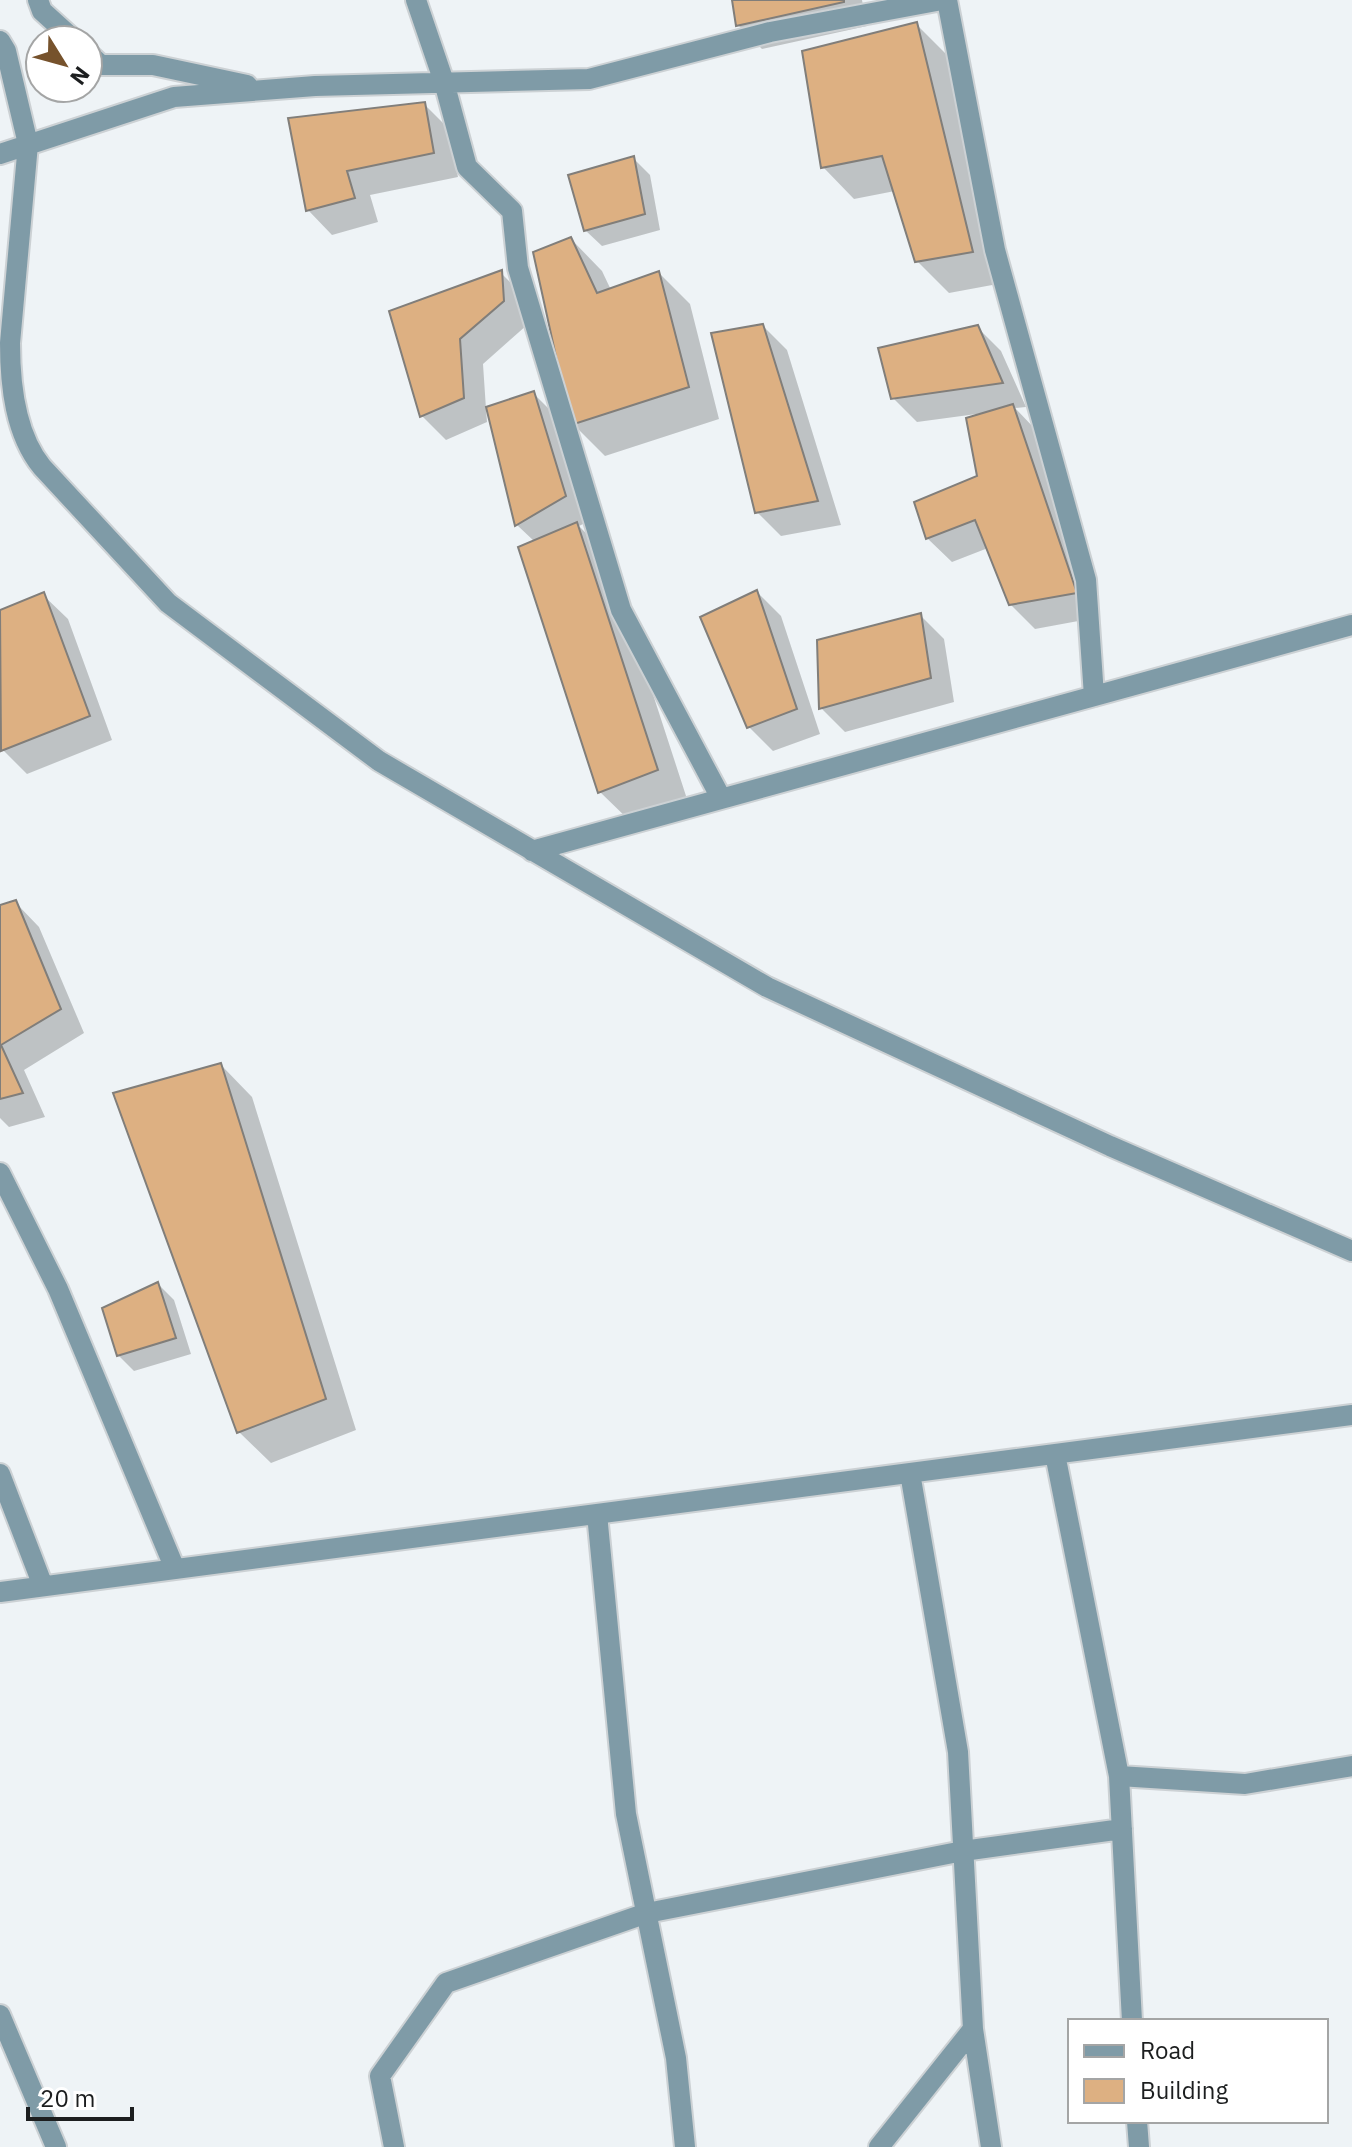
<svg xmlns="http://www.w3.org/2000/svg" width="1352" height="2147" font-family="'IBM Plex Sans',sans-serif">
  <rect width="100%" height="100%" fill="#eef3f6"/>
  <path fill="#0003" d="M734 0H862L867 26 762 49 738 25Z
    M917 25 948 56 1003 283 949 293 917 261 895 191 854 199 823 167Z
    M424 104 448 128 458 177 370 195 378 222 332 235 308 210 290 120Z
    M634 159 650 175 660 230 602 246 585 230Z
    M571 239 602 271 611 290 659 273 690 304 719 419 605 456 573 424Z
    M501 273 525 297 527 325 483 364 486 409 533 393 558 418 589 521 579 526 608 556 688 802 632 823 600 792 535 542 517 525 488 409H486L487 422 446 440 422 416 391 312Z
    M763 326 787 350 841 525 781 536 757 512Z
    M977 327 1001 351 1026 407 1015 408 1036 430 1100 617 1035 629 1010 604 988 548 952 562 927 538 979 477 984 413 917 422 893 398Z
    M757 592 781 616 820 734 773 751 749 727Z
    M43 595 68 619 112 740 27 774 3 750 0 742V612Z
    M920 615 944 639 954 702 845 732 821 708Z
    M15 902 39 927 84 1033 24 1070 45 1117 9 1127 0 1118V907Z
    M221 1065 252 1097 356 1430 271 1463 239 1432Z
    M158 1284 174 1300 191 1354 134 1371 118 1355Z"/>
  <path fill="#ddb082" stroke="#817e7a" stroke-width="2" d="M732 0H844V2L736 26Z
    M917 22 973 252 915 262 882 156 821 168 802 51Z
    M425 102 434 153 347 171 355 198 306 211 288 118Z
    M634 156 645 214 584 231 568 175Z
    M571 237 597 293 659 271 689 387 571 425 533 252Z
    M502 270 504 301 460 339 464 398 420 417 389 311Z
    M763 324 818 501 755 513 711 333Z
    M978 325 1003 383 891 399 878 348Z
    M534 391 566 496 515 526 486 407Z
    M1013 404 1077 593 1009 605 975 520 926 539 914 502 977 476 966 418Z
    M577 522 658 770 598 793 518 547Z
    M757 590 797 709 747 728 700 617Z
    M44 592 90 716 1 751 0 610Z
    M921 613 931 678 819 709 817 640Z
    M16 900 61 1009 1 1045 23 1093 0 1099V905Z
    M221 1063 326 1399 237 1433 113 1093Z
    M158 1282 176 1338 117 1356 102 1308Z"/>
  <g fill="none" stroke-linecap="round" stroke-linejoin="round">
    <defs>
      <path id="street" d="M38 0 42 11 74 40
        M416 0 444 82 467 167 512 211 518 268 621 610 721 798
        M947 0 995 250 1086 580 1094 696
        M0 41 6 51 28 144 10 343C10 385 15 434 42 467L168 603 379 761 767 987 1110 1146 1352 1251
        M88 53 101 65H153L247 85
        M0 154 174 97 315 86 589 79 770 32 942 0
        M532 851 1352 625
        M0 1173 58 1289 175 1569
        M1055 1454 1119 1776 1132 2021
        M910 1473 958 1752 973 2029 991 2147
        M0 1474 43 1586
        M597 1514 626 1814 676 2058 685 2147
        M0 1592 1352 1415
        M1119 1776 1245 1784 1352 1766
        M0 2015 56 2147
        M1137 2121 1139 2147
        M394 2147 380 2076 446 1983 647 1913 963 1851 1122 1829
        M879 2147 973 2029"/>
    </defs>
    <use href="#street" stroke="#ccd1d4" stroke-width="24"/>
    <use href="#street" stroke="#7f9ba7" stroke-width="20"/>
  </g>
  <rect x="1068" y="2019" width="260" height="104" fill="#ffffff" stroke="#a4a5a5" stroke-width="2"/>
  <rect x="1084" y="2045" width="40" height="12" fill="#7f9ba7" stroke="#a4a5a5" stroke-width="2"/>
  <text x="1140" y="2059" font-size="24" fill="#1c1e1f">Road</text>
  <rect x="1084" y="2079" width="40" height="24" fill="#ddb082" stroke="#a4a5a5" stroke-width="2"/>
  <text x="1140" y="2099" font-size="24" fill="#1c1e1f">Building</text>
  <g transform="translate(64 64) rotate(127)"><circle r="38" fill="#ffffff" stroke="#a4a5a5" stroke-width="2"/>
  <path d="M0-6L14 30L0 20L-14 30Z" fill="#76522c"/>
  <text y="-12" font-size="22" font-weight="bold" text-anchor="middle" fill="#1c1e1f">N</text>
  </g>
  <path d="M28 2107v12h104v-12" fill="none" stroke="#1c1e1f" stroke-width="4"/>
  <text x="40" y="2107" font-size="24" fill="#1c1e1f" stroke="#ffffff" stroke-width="6" paint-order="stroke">20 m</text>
</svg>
